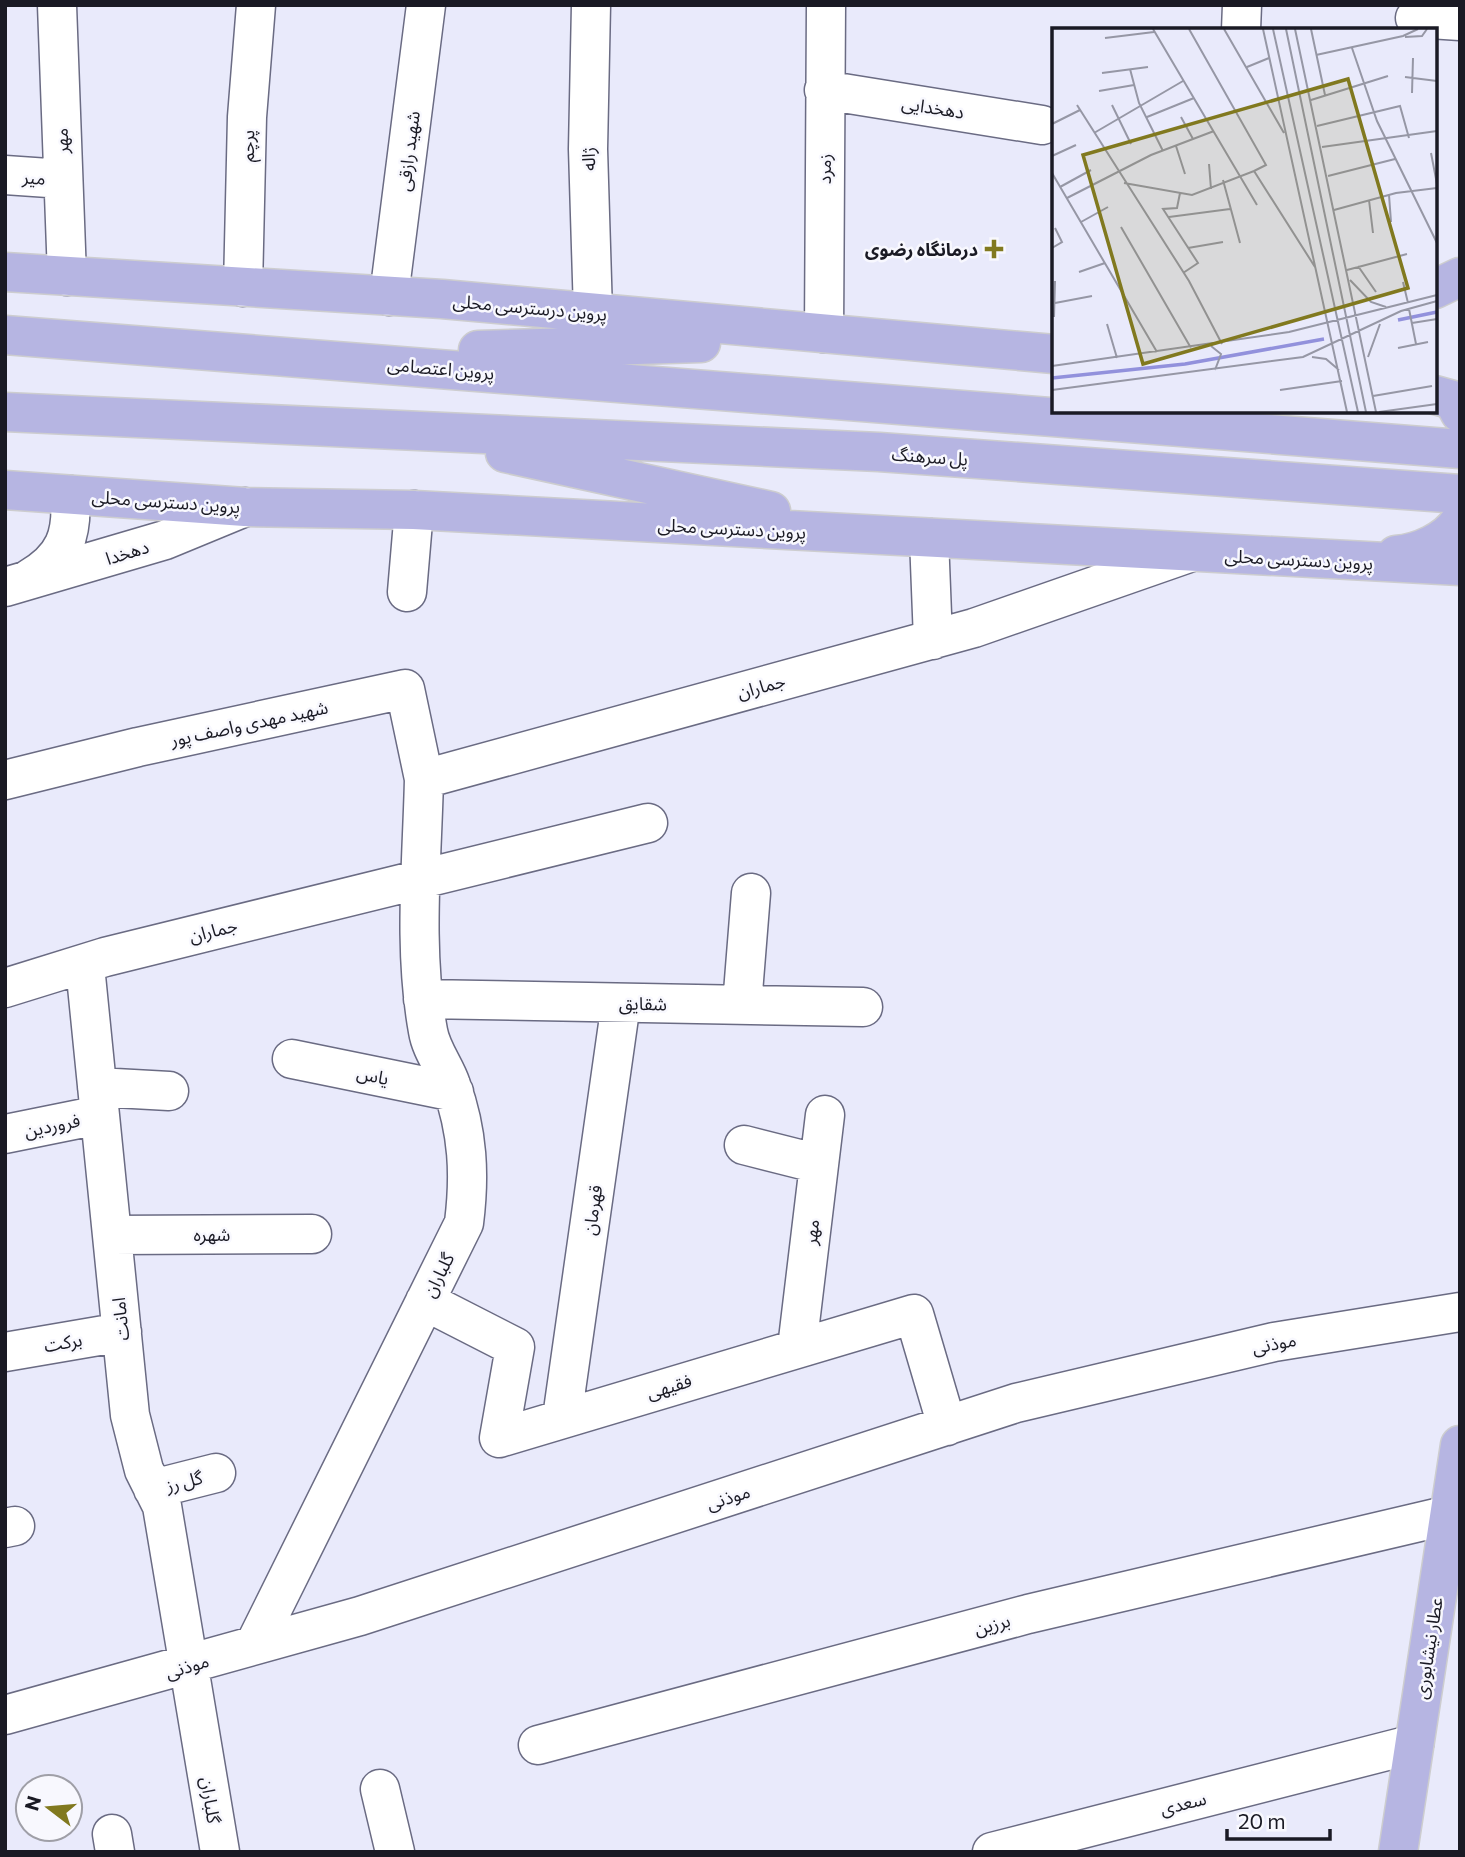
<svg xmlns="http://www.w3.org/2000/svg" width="1465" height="1857" font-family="Commissioner,'Noto Sans Arabic',sans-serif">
  <rect width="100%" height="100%" fill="#e9eafb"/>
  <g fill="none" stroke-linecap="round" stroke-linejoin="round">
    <defs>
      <path id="minor" d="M57 5 67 276
        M591 5 588 149 593 313
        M1415 18 1460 21
        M1241 30 1242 5
        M824 90 1042 125
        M5 175 63 179
        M243 287 247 117 256 5
        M389 296 426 5
        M824 333 826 5
        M929 538 933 640
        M29 579C65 558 73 535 70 495
        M5 587 165 540 245 507
        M407 592 414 510
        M5 780 138 747 405 689 424 779
        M85 966 130 1415 144 1470 162 1506 220 1852
        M5 988 105 957 648 823
        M423 999 863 1007
        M742 1005 751 893
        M292 1059 454 1092
        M97 1087 169 1091
        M5 1134 99 1115
        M744 1145 819 1164
        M112 1235 312 1234
        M425 1301 515 1347 499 1438 914 1314 947 1426
        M797 1348 825 1115
        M5 1352 122 1332
        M562 1418 621 1003
        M153 1489 216 1473
        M5 1528 15 1526
        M255 1644 464 1223C470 1175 468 1132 451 1085 445 1067 431 1050 428 1031 413 949 422 863 424 779L974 628 1189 553
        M5 1715 360 1616 1016 1403 1274 1342 1460 1312
        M538 1745 1028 1614 1449 1515
        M380 1789 395 1852
        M112 1834 115 1852
        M992 1852 1414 1744"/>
      <path id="major" d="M5 272 442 299 1054 354
        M1435 289 1460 277
        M5 335 1460 449
        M478 350 701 343
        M1435 395 1453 400 1460 413
        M5 412 879 452 1460 494
        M505 453 771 511
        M5 490 245 507 414 510 1460 566
        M1396 555C1419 553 1447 541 1460 521
        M1398 1852 1460 1445"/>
    </defs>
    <use href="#minor" stroke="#6a6b83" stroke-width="41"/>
    <use href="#major" stroke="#cdcdcf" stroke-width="41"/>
    <use href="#minor" stroke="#fff" stroke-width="38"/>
    <use href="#major" stroke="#b6b5e2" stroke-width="38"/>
  </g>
  <path fill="#81791f" stroke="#f8f8fe" stroke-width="2.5" d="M990.5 238.5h7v7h7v7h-7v7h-7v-7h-7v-7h7z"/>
  <g text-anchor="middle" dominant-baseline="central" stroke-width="5" stroke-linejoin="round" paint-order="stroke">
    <g font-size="18" fill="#1a1a24" stroke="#f8f8fe">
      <text transform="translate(933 107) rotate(9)">دهخدایی</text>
      <text transform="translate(61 141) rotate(-92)">مهر</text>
      <text transform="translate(247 146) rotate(-89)">پرچم</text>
      <text transform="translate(408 151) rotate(-83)">شهید رازقی</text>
      <text transform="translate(588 159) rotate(-91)">ژاله</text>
      <text transform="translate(824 169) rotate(-90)">زمرد</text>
      <text transform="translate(34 177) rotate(4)">میر</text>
      <text transform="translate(530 307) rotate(5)">پروین درسترسی محلی</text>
      <text transform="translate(441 368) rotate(5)">پروین اعتصامی</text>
      <text transform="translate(930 456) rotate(4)">پل سرهنگ</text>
      <text transform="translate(166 501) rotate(4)">پروین دسترسی محلی</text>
      <text transform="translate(732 528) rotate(3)">پروین دسترسی محلی</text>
      <text transform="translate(127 552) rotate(-17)">دهخدا</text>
      <text transform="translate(1299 559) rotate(3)">پروین دسترسی محلی</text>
      <text transform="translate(761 686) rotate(-15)">جماران</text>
      <text transform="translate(249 723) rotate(-12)">شهید مهدی واصف پور</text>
      <text transform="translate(213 930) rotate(-14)">جماران</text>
      <text transform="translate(643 1003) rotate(1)">شقایق</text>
      <text transform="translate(373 1075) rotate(12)">یاس</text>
      <text transform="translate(52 1125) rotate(-12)">فروردین</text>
      <text transform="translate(592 1210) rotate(-82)">قهرمان</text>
      <text transform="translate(811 1232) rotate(-83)">مهر</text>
      <text x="212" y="1234">شهره</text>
      <text transform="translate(438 1275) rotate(-63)">گلباران</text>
      <text transform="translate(120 1319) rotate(-96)">امانت</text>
      <text transform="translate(63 1342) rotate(-10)">برکت</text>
      <text transform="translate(1274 1343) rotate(-11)">موذنی</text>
      <text transform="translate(669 1386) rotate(-17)">فقیهی</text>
      <text transform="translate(184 1481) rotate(-14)">گل رز</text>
      <text transform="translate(728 1497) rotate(-18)">موذنی</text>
      <text transform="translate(992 1624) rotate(-15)">برزین</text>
      <text transform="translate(1428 1648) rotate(-81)">عطار نیشابوری</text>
      <text transform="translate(187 1666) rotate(-17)">موذنی</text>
      <text transform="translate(211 1800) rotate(81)">گلباران</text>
      <text transform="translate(1183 1803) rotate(-14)">سعدی</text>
    </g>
    <g font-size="18" font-weight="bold" fill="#1a1a24" stroke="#f8f8fe" text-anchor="end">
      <text x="978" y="249">درمانگاه رضوی</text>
    </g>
  </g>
  <g transform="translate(1052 28)">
    <rect width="385" height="385" fill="#e9eafb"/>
    <path fill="none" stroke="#9291dc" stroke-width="3.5" d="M346 292 385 284M0 350 133 336 272 311"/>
    <path fill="none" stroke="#9697a5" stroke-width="2" d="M101 1 205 177M137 1 214 137 202 143M172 1 232 105M211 1 295 384M221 1 306 384M234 1 314 384M243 1 324 384M259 1 273 67M353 9 370 8 375 1M53 10 102 4M300 20 325 93 385 215M264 27 351 8 366 1M195 39 217 30M78 41 87 75 111 123M50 45 96 39M353 49 385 53M47 63 82 57M360 65 361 30M259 72 336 48M25 77 137 253 170 316M60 77 79 116M95 89 142 70M129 89 141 111M0 96 28 82M265 98 348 78 357 110M42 105 131 53M124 118 133 146M270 119 385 103M379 125 385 156M0 128 24 117M157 136 159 161M0 145 105 324M276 148 343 131M171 152 188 215M72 155 140 167 202 143 263 239M8 159 39 142M128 165 125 180 111 181 146 235 131 245M337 167 339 194M15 170 99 127 162 103M317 172 321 205M282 182 344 165 385 160M117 189 178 181M29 194 56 179M69 199 139 320M0 220 10 214 3 200M136 220 171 214M306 238 324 264M295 242 355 226M27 244 53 235M298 252 319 274 334 279M351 254 356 275M3 275 40 268M357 281 364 316M2 289 3 253M360 295 385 291M55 296 65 330M159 318 169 326 163 342M346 320 376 314M260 329 274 331 287 342M316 329 328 296M0 338 237 304 385 267M0 362 251 329 349 283 385 273M228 362 290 353M321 368 380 358M327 384 385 376"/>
    <path fill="#81791f" fill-opacity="0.15" stroke="#81791f" stroke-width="3.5" d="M296 51 356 260 91 336 31 127Z"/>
    <rect width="385" height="385" fill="none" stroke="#1a1a24" stroke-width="3.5"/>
  </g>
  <rect width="1465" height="1857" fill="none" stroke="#1a1a24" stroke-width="14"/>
  <g transform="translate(49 1808) rotate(286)"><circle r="33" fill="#f8f8fe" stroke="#9f9fa7" stroke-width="2"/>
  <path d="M0-5L12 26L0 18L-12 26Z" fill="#81791f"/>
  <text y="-10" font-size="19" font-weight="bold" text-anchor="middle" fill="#1a1a24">N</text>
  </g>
  <path d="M1227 1829v10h103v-10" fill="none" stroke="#1a1a24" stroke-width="3.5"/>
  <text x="1238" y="1829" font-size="21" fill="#1a1a24" stroke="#f8f8fe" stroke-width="5" paint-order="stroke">20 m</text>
</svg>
